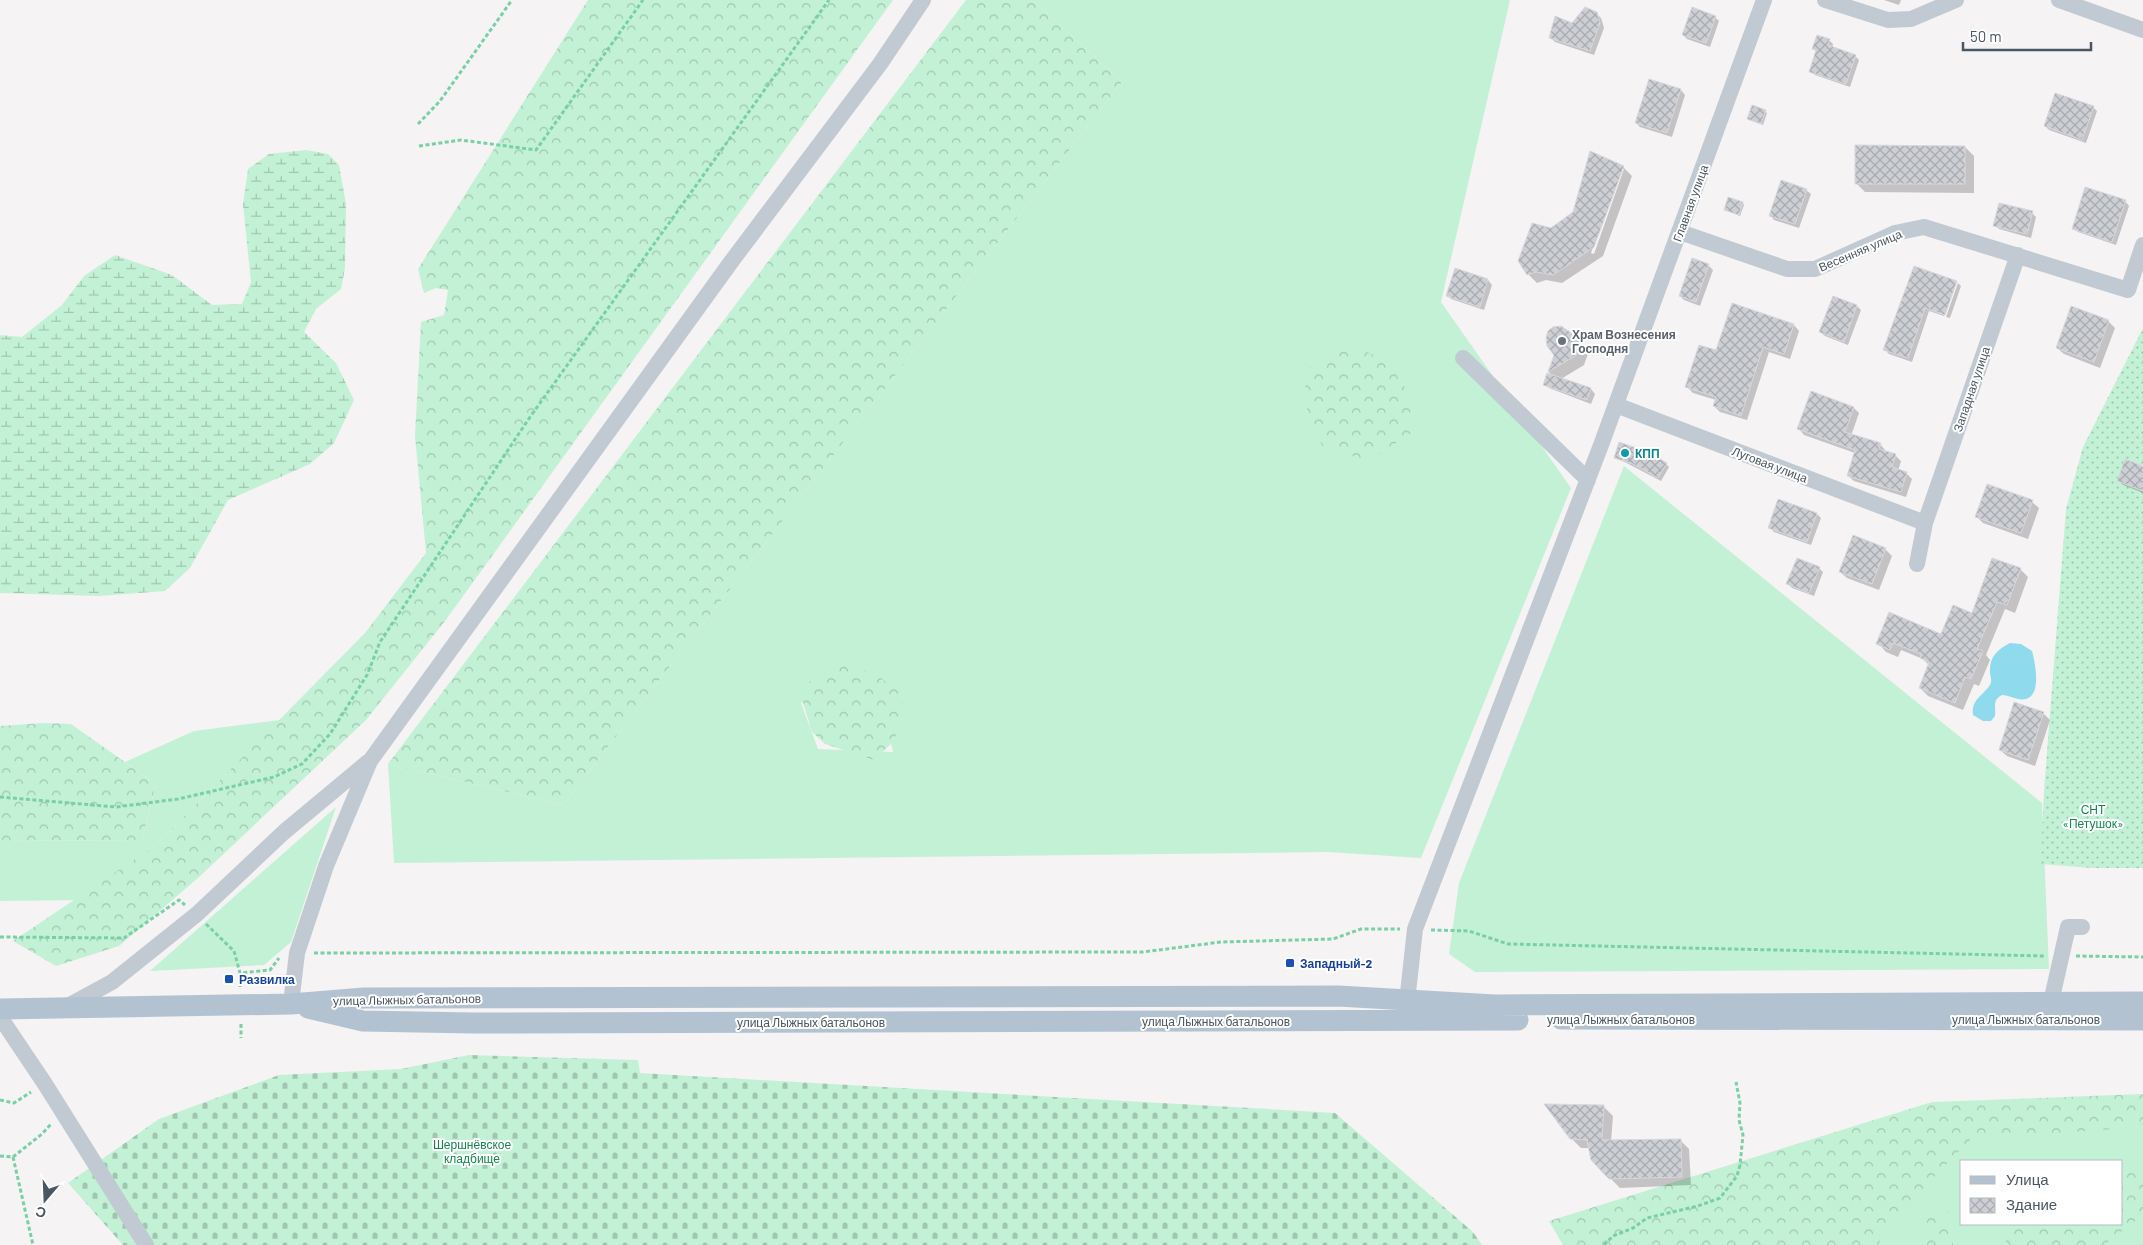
<svg xmlns="http://www.w3.org/2000/svg" width="2143" height="1245" font-family="Barlow,sans-serif">
  <defs>
    <pattern id="forest-crowns" width="20" height="18" patternUnits="userSpaceOnUse" patternTransform="scale(1.25)"><rect width="20" height="18" fill="#c3f1d5"/><path d="M2 6a3 3 0 1 1 6 0M12 15a3 3 0 1 1 6 0" fill="none" stroke="#a0c6b0"/></pattern>
    <pattern id="wetland-marsh" width="20" height="14" patternUnits="userSpaceOnUse" patternTransform="scale(1.25)"><rect width="20" height="14" fill="#c3f1d5"/><path d="M1 5h8M5 5V1M11 12h8M15 12V8" fill="none" stroke="#a0c6b0"/></pattern>
    <pattern id="cemetery-stones" width="16" height="16" patternUnits="userSpaceOnUse" patternTransform="scale(1.25)"><rect width="16" height="16" fill="#c3f1d5"/><path d="M2 7V4a2 2 0 0 1 4 0v3zM10 15v-3a2 2 0 0 1 4 0v3z" fill="#a0c6b0"/></pattern>
    <pattern id="garden-dots" width="8" height="8" patternUnits="userSpaceOnUse" patternTransform="scale(1.25)"><rect width="8" height="8" fill="#c3f1d5"/><path d="M2 2h.1M6 6h.1" fill="none" stroke="#a0c6b0" stroke-width="1.8" stroke-linecap="round"/></pattern>
    <pattern id="building-cross-hatch" width="8" height="8" patternUnits="userSpaceOnUse" patternTransform="scale(1.25)"><rect width="8" height="8" fill="#cdcfd5"/><path d="M0 0l8 8M0 8l8-8" fill="none" stroke="#a8abb0"/></pattern>
  </defs>
  <rect width="100%" height="100%" fill="#f5f3f3"/>
  <path fill="#c3f1d5" fill-rule="evenodd" d="M1033 0H1510L1441 302 1571 488 1421 858 1328 852 394 863 388 764 563 805 1122 82ZM846 674 880 693 893 752 818 749 801 703Z
    M1624 466 2042 803 2049 969 1475 972 1449 954 1459 883Z
    M280 720 156 845 82 900 0 901V841L142 840 156 784 125 762 194 731Z
    M336 807 291 942 264 965 150 971Z
    M1924 1121 2143 1126V1245H1758ZM1962 1161H2122V1224H1962Z"/>
  <path fill="url(#forest-crowns)" d="M588 0H893L445 621 366 720 199 877 119 946 56 966 13 941 156 845 365 633 426 553 415 436 421 322 444 315 448 290 436 288 424 293 418 269Z
    M966 0H1033L1122 82 563 805 388 764Z
    M1344 342 1387 361 1408 392 1413 432 1368 461 1323 447 1308 420 1304 372Z
    M836 661 875 674 904 695 895 740 874 760 825 744 812 732 799 690Z
    M44 723 71 724 156 784 142 840 0 841V726Z
    M2143 1094V1127L1971 1139 1883 1230 1879 1245H1563L1549 1221 1932 1102Z
    M2143 1172V1215L2104 1245H2007L2003 1232 2008 1224H2122V1173Z
    M1951 1210 1953 1245H1920L1929 1215Z"/>
  <path fill="url(#wetland-marsh)" d="M306 150 328 154 339 165 346 204 345 268 341 289 316 309 304 332 336 363 354 400 334 443 310 464 228 500 190 568 165 591 99 596 0 593V335L22 337 62 305 84 276 115 255 172 275 212 305 242 304 251 282 243 204 248 169 269 154Z"/>
  <path fill="url(#cemetery-stones)" d="M469 1055 638 1060 640 1073 1335 1113 1473 1232 1482 1245H123L68 1183 159 1119 279 1075 401 1069Z"/>
  <path fill="url(#garden-dots)" d="M2143 328V868H2092L2041 864 2044 791 2066 509 2083 447Z"/>
  <path fill="#90daee" d="M2010 643 2021 644 2032 651C2035 662 2042 695 2026 699 2017 701 2010 695 2002 695 1992 700 1996 707 1995 716L1991 721H1983L1973 715C1971 699 1983 696 1990 685 1992 681 1991 678 1990 673 1989 657 1997 650 2010 643Z"/>
  <path fill="#0003" fill-rule="evenodd" d="M1884 0H1901L1899 5Z
    M1596 13 1601 18 1604 28 1594 55 1555 42 1551 38Z
    M1715 17 1719 21 1710 47 1687 39 1683 35Z
    M1829 40 1833 44 1832 48 1855 56 1859 60 1850 87 1815 75 1811 71 1817 52 1813 48Z
    M1650 80 1681 90 1685 95 1672 137 1640 127 1636 123Z
    M2093 107 2097 111 2086 143 2049 130 2045 126Z
    M1765 111 1767 113 1763 125 1748 119Z
    M1965 147 1974 156V193L1865 192 1856 183Z
    M1623 167 1632 176 1603 256 1562 283 1546 280 1537 283 1528 274 1552 229 1574 213ZM1621 169H1624L1594 254 1591 253Z
    M1806 190 1811 194 1799 228 1774 220 1770 215Z
    M2125 201 2129 206 2116 245 2078 232 2073 228Z
    M1743 203 1744 205 1740 216 1725 210Z
    M2032 213 2036 217 2031 238 1999 229 1995 225Z
    M1692 260 1709 266 1713 270 1700 306 1684 300 1680 296Z
    M1915 268 1957 283H1955L1944 316 1929 311 1912 362 1889 354 1885 350Z
    M1455 270 1488 280 1492 285 1484 310 1451 299 1447 295Z
    M1958 283 1961 286 1950 318 1946 317Z
    M1733 305 1794 325 1799 331 1790 359 1769 352 1747 420 1720 412 1714 406 1716 400 1693 393 1687 387 1717 352Z
    M1857 306 1861 310 1848 345 1825 336 1820 332Z
    M2108 321 2115 328 2100 368 2064 354 2057 348Z
    M1575 337 1585 346 1588 354 1584 365 1561 379 1591 389 1595 394 1591 404 1549 388 1545 384 1552 376 1549 372 1555 355Z
    M1812 393 1854 408 1859 413 1851 436 1880 444 1885 450V452L1895 455 1901 461 1898 471 1906 473 1912 479 1906 497 1854 481 1848 476 1855 453 1804 435 1799 429Z
    M1615 457 1666 464 1669 467 1661 481Z
    M2143 467V493L2123 485 2119 481Z
    M1779 501 1817 514 1821 518 1811 545 1774 532 1770 528Z
    M2032 502 2039 508 2028 539 1983 523 1977 517Z
    M1885 549 1892 556 1879 590 1847 578 1840 572Z
    M1819 568 1823 572 1814 596 1792 588 1788 584Z
    M2020 569 2028 577 2015 613 2005 609 1986 655 1990 660 1979 686 1974 684 1963 710 1928 696 1920 688 1929 665 1923 659 1901 650 1898 657 1886 652 1878 643 1942 635 1973 615Z
    M2043 713 2050 720 2035 766 2007 756 2000 750Z
    M1604 1107 1613 1116 1611 1142 1680 1140 1689 1149 1691 1185 1620 1188 1592 1160 1590 1148H1581L1571 1138Z"/>
  <path fill="url(#building-cross-hatch)" stroke="#d7d9de" d="M1585 7 1597 12 1600 23 1590 51 1549 38 1555 16 1572 23Z
    M1692 7 1716 16 1706 43 1682 35Z
    M1817 35 1830 39 1828 45 1856 55 1846 84 1809 72 1816 50 1812 49Z
    M1649 79 1681 89 1667 133 1635 123Z
    M2055 93 2094 106 2082 140 2044 126Z
    M1752 105 1766 110 1761 124 1747 119Z
    M1855 145 1965 146V184H1855Z
    M1590 151 1624 166 1594 247 1553 275 1536 272 1527 275 1518 261 1532 223 1551 228 1573 212Z
    M1781 180 1807 189 1795 224 1769 216Z
    M2085 187 2126 200 2112 242 2072 229Z
    M1728 197 1743 202 1739 215 1724 210Z
    M1999 203 2033 211 2027 234 1993 226Z
    M1692 258 1709 264 1696 302 1679 296Z
    M1914 266 1957 281 1945 315 1925 308 1908 358 1883 350Z
    M1455 268 1488 279 1480 307 1446 296Z
    M1833 296 1857 305 1844 342 1819 332Z
    M1732 303 1794 324 1784 354 1763 347 1741 416 1713 406 1716 397 1685 387 1699 345 1716 350Z
    M2071 306 2109 320 2094 362 2056 348Z
    M1561 326 1576 336 1580 344 1579 352 1575 356 1548 372 1554 355 1547 346 1546 338 1548 331 1553 327Z
    M1547 373 1591 388 1587 400 1543 385Z
    M1811 391 1854 407 1845 432 1881 443 1879 449 1896 454 1892 467 1907 472 1901 492 1847 476 1855 450 1797 429Z
    M1619 442 1648 452 1667 463 1658 478 1633 464 1614 458Z
    M2125 459 2143 466V491L2117 481Z
    M1987 484 2033 500 2021 533 1975 517Z
    M1778 499 1817 513 1807 542 1768 528Z
    M1853 535 1886 548 1872 584 1839 572Z
    M1797 558 1820 567 1809 593 1786 584Z
    M1992 558 2021 568 2007 605 1997 602 1977 649 1983 651 1971 679 1965 677 1955 703 1919 688 1929 662 1920 658 1921 654 1893 643 1890 650 1876 644 1889 612 1941 634 1953 605 1972 613Z
    M2014 702 2044 712 2028 760 1999 750Z
    M1544 1104 1604 1105 1602 1140 1681 1139 1682 1177 1609 1179 1591 1160 1587 1140 1570 1139Z"/>
  <g fill="none" stroke-linecap="round" stroke-linejoin="round">
    <path stroke="#7ad0a6" stroke-width="3" stroke-dasharray="4 2.5" stroke-linecap="butt" d="M418 124 440 101 512 0
      M419 146 461 140 536 150 643 0
      M0 797 116 807 178 799 274 777 302 764 330 734 367 675 380 642 530 417 829 0
      M206 924 234 951 240 973 270 970 279 958
      M1431 930 1469 931 1508 944 2045 956
      M0 937 124 938 179 900 185 905
      M314 953 1143 952 1221 942 1333 939 1361 929H1400
      M2076 956 2143 957
      M240 973V987
      M241 1024V1038
      M0 1100 14 1103 31 1092
      M0 1156 13 1157 42 1134 52 1123
      M13 1157 33 1245
      M1604 1245 1613 1236 1633 1228 1647 1218 1698 1206 1720 1198 1737 1176 1740 1165 1743 1135 1739 1120 1740 1103 1736 1082"/>
    <path stroke="#c1cad2" stroke-width="16" d="M1825 0 1888 20 1911 19 1956 0
      M2059 0 2143 30
      M1680 232 1787 269H1815L1895 233 1924 227 2128 290 2143 245
      M1463 358 1588 480
      M1616 405 1925 523
      M1917 564 1925 523 2018 255
      M2051 1002 2068 927H2082
      M291 1004 297 953 326 866 370 761 731 262 880 64 923 0
      M66 1007 112 982 197 914 284 832 368 762
      M1406 1011 1415 929 1601 445 1764 0
      M0 1017 45 1084 146 1245"/>
    <path stroke="#b3c2d1" stroke-width="21" d="M308 1008 363 1021 473 1023 1518 1020
      M0 1009 291 1004 364 998 1338 996 1495 1005 2143 1002
      M1561 1019 2143 1020"/>
  </g>
  <circle fill="#6b7280" stroke="#fff" stroke-width="2" cx="1562" cy="341" r="5"/>
  <circle fill="#0f9aa8" stroke="#fff" stroke-width="2" cx="1625" cy="453" r="5"/>
  <g fill="#1a4fb4" stroke="#fff" stroke-width="2">
    <rect x="1285" y="958" width="10" height="10" rx="2.5"/>
    <rect x="224" y="974" width="10" height="10" rx="2.5"/>
  </g>
  <g text-anchor="middle" dominant-baseline="central" stroke-width="4" stroke-linejoin="round" paint-order="stroke">
    <g font-size="12" fill="#4a5661" stroke="#fff">
      <text transform="translate(1690 203) rotate(-70)">Главная улица</text>
      <text transform="translate(1860 250) rotate(-23)">Весенняя улица</text>
      <text transform="translate(1971 389) rotate(-71)">Западная улица</text>
      <text transform="translate(1770 464) rotate(21)">Луговая улица</text>
      <text transform="translate(407 999) rotate(-1)">улица Лыжных батальонов</text>
      <text x="1621" y="1019">улица Лыжных батальонов</text>
      <text x="2026" y="1019">улица Лыжных батальонов</text>
      <text x="1216" y="1021">улица Лыжных батальонов</text>
      <text x="811" y="1022">улица Лыжных батальонов</text>
    </g>
    <g font-size="12" font-weight="bold" fill="#5b616d" stroke="#fff" text-anchor="start">
      <text x="1572" y="334">Храм Вознесения<tspan x="1572" dy="14">Господня</tspan></text>
    </g>
    <g font-size="12" font-weight="bold" fill="#0d838f" stroke="#fff" text-anchor="start">
      <text x="1635" y="453">КПП</text>
    </g>
    <g font-size="12" fill="#17864f" stroke="#fff">
      <text x="2093" y="809">СНТ<tspan x="2093" dy="14">«Петушок»</tspan></text>
      <text x="472" y="1144">Шершнёвское<tspan x="472" dy="14">кладбище</tspan></text>
    </g>
    <g font-size="12" font-weight="bold" fill="#164399" stroke="#fff" text-anchor="start">
      <text x="1300" y="963">Западный-2</text>
      <text x="239" y="979">Развилка</text>
    </g>
  </g>
  <rect x="1960" y="1160" width="162" height="65" fill="#ffffff" stroke="#b7bbc0"/>
  <rect x="1970" y="1176" width="25" height="8" fill="#b3c2d1" stroke="#b7bbc0"/>
  <text x="2006" y="1185" font-size="15" fill="#4a5661">Улица</text>
  <rect x="1970" y="1198" width="25" height="15" fill="url(#building-cross-hatch)" stroke="#b7bbc0"/>
  <text x="2006" y="1210" font-size="15" fill="#4a5661">Здание</text>
  <g transform="translate(45 1200) rotate(199)" stroke="#ffffff" stroke-width="4" paint-order="stroke">
  <path d="M0-4L9 19L0 12L-9 19Z" fill="#4a5661"/>
  <text y="-8" font-size="14" font-weight="bold" text-anchor="middle" fill="#4a5661">С</text>
  </g>
  <path d="M1963 42v8h128v-8" fill="none" stroke="#4a5661" stroke-width="2.5"/>
  <text x="1970" y="42" font-size="15" fill="#4a5661" stroke="#ffffff" stroke-width="4" paint-order="stroke">50 m</text>
</svg>
